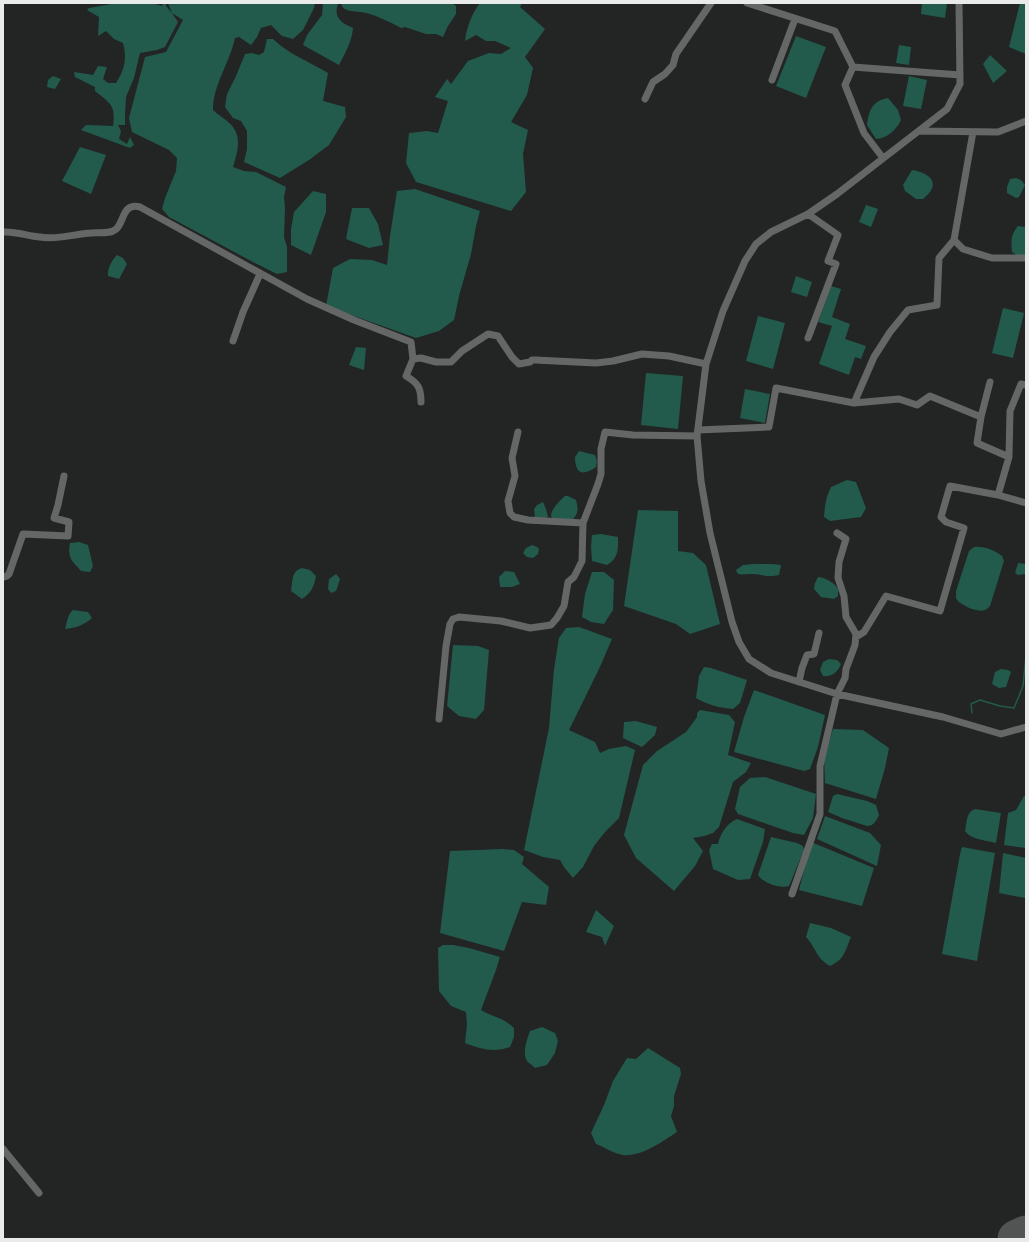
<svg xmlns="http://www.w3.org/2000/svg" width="1029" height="1242" font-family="'Varela Round',sans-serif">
  <rect width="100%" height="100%" fill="#222524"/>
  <path fill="#225a4c" d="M117 3H152L162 6 163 3H166V6L172 13 168 3H315L314 8 303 30 293 39 282 36 271 25 261 28 257 37 251 45 239 37 235 38C230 62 213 85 213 110 218 115 230 122 233 127 242 139 237 154 233 167L244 171 256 172 286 187 284 197 285 208 284 237 287 247V272L277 274 253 262 169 217 162 209 165 198 176 171 177 158 169 150 132 132 129 118 145 57 166 52 183 20 172 13 178 22 165 47 157 50 140 53 134 78 126 97 125 115V125H118L121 131 119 139 127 144 130 137 134 145 130 148 81 130 86 125 113 126C116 105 110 103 95 91V87L75 77 74 72 93 75 98 66 107 67 103 79 108 83H116C125 70 127 57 123 43L114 39 106 31 98 36 99 17 87 10 89 8Z
    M323 3H336L338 4C333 18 342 23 353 28 352 42 345 53 339 65L303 45 307 35 322 15Z
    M341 3H452L456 6V14L448 26 443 37 436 34H426L405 27 401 28C390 22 378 16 366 13 360 11 351 12 347 10 343 8 342 7 341 3Z
    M480 3H522L520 7 545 29 525 57 533 68 527 95 511 122 528 130 523 154 526 192 511 211 416 182 406 163 409 133 427 131 438 133 448 101 435 97 447 79 451 84 468 61 489 53 501 54 511 48 495 41H486L476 35 465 41C467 27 471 15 480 3Z
    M922 3H947L945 18 921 14Z
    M1020 3H1026V54L1009 47Z
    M796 36 826 47 806 98 776 86Z
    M267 39H273C288 54 310 62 328 73L323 101 345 107 346 117 329 145 309 160 280 178 244 162 247 149V131L241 121 233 118 225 107 227 94 236 76 245 54 252 53 259 55 264 52Z
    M899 45 911 47 909 65 896 63Z
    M990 55 1007 71 993 83 983 64Z
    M53 76 61 79 55 89 47 87 48 80Z
    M909 76 927 80 921 109 903 106Z
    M888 98 898 110 901 120C897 129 887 139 876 139L867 125C869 110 872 101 888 98Z
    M80 147 106 155 91 194 62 181Z
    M912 170C931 173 942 184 923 199H916L905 191 903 185Z
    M1016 178 1021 180 1025 185 1019 197 1016 198 1007 193V187L1010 179Z
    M415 189 480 211 476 226 471 254 459 296 454 320 439 331 416 338 326 306 333 268 350 259 372 260 387 265 390 236 397 191Z
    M313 191 326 194V212L311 255 291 245V229L294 212Z
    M866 205 878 209 871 227 859 222Z
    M352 208H369L378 224 383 245 369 248 346 239Z
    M1018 226 1026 227V255L1018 256 1012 252C1011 241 1011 234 1018 226Z
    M117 255 123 258 127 264 119 279 108 276C107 269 112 260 117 255Z
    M796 276 812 282 807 297 791 292Z
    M831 286 841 289 832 317 850 324 845 339 866 346 861 359 855 357 849 375 819 364 832 326 818 322Z
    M1003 308 1024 313 1013 358 992 353Z
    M758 316 785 323 773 369 746 361Z
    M356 347 366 348 364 370 349 365Z
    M646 373 683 376 678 429 641 425Z
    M745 389 770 394 765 423 740 418Z
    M579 451 595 455 597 461 596 467C582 477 575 473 575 457Z
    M847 480 856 482 866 508 861 517 830 521 824 517C825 505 826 497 831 487Z
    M565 496H568L576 500C578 507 579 513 573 519 568 519 562 521 557 520 542 518 560 500 565 496Z
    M543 502 546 509 548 517 545 518 535 517 534 509 537 505Z
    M638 510 678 511V551L693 553 706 565 720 624 690 634 676 624 624 606Z
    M601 534 618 537C618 549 619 558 607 565L592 561 591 547 592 535Z
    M79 542 88 545 93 566 90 572 81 571C72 561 67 558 70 543Z
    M532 545 537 547 539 549 538 554 533 558 527 557 523 553 526 548Z
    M974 547C984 546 994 550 1002 556L1004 561 990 606C989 607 986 610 985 610 978 613 959 605 956 598 956 597 956 593 956 591L969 551Z
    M1018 563 1026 564V574L1018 575 1015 573Z
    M754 564H772L781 565 779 575C767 578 762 574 752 574 746 574 743 575 738 574L736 570 743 565Z
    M302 568 310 570 316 576C314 587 311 593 302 599L291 591C293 581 291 571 302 568Z
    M505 571 514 572 520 584 512 587H500L499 577Z
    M592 572H604L614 580 613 610 604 624 591 622 582 617 585 594Z
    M336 574 340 579 336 591 331 593 328 589 329 579Z
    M818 577C824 577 835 583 838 589 838 591 838 594 838 596L834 599 821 597 814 589 815 583Z
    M73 610 88 612 92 618C84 625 76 628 65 629 67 623 67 615 73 610Z
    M579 627 612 639 599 669 569 730 595 742 600 753 609 749 626 746 635 750 619 818 605 832 594 846 583 867 573 878 564 867 560 860 543 857 524 850 549 728 554 669 559 638 566 628Z
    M453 645 478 646 489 650 484 710 476 719 459 716 447 706Z
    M829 659 837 660 841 664C838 672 832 677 823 676L820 670 823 662Z
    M704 667 711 668 747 680 740 703 733 709C720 708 708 705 696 698L699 676Z
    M1001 669 1008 670 1011 672 1006 687 999 688 992 684 995 672Z
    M754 690 825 715 818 747 810 769 804 771 734 752 744 717Z
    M700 710 729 715 735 722 728 755 751 763 746 772 733 782 719 827 713 833 704 836 693 838 703 851 695 866 674 891 636 858 624 835 643 765 657 751 686 732 697 717V713Z
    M636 721 657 727 655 735 642 747 623 738 624 722Z
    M833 729 863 730 889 748 885 768 876 799 825 783 824 759Z
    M765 777 816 794 813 818 804 835 793 833 738 814 735 809 740 787 750 778Z
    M837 794 867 801 876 805 879 815C876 821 874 826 867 826L842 818 828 812 833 796Z
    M1024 796H1026V848L1004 845 1008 813 1016 810Z
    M975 809 1001 813 996 843C986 840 971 840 965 831 967 822 966 812 975 809Z
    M825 816 870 833 881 845 877 866 817 839Z
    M737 819 765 829 763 842 750 879 738 880 713 869 709 850 712 844H718C720 834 727 823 737 819Z
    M771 837 797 843 803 846 804 850 789 886C780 889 763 883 758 875Z
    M811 842 874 868 862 906 799 890Z
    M962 847 995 853 977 961 942 954 960 854Z
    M503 849 514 850 524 857 522 864 549 887 546 905 522 902 504 951 440 933 450 851Z
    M1003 853 1026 858 1025 898 999 893Z
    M596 910 614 926 605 946 602 937 586 932Z
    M810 923 831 928 851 937C845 951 845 959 830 966 816 958 816 948 806 937Z
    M443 945H453L469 948 500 957 496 970 481 1010C493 1017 504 1018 514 1028V1037L510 1047C493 1053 481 1049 465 1043L467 1024 466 1012 451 1006 439 991 438 948Z
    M542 1027 555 1033 558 1041 555 1053 547 1065 535 1068C533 1066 529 1063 527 1061 522 1053 527 1039 530 1031Z
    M648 1048 680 1068 681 1074 674 1096V1106L671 1116 677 1132C662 1142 641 1157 623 1155 614 1154 604 1147 596 1144L591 1133 604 1105 613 1081 627 1058 636 1059Z"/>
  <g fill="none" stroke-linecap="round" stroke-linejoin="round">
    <path stroke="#225a4c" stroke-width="1.5" d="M972 713 971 704 980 700 1000 706 1014 708 1023 686 1026 656"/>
    <path stroke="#525454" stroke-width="39" d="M1017 1239 1026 1235"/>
    <path stroke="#656766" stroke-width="7" d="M747 3 835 31 853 67 845 85 864 133 883 158
      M959 3 960 84 947 109 837 194 808 214 771 232 756 244 745 261 723 311 706 364 697 436 701 481 710 533 732 622 739 642 749 659 771 673 837 694 943 717 1001 734 1026 727
      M853 67 960 75
      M772 80 795 19
      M645 99 653 82 665 74 673 65 676 54 711 3
      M919 131 998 132 1026 121
      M808 214 838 235 828 261 836 264 808 338
      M3 232C15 231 28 236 40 237 57 240 74 234 91 233 98 232 107 234 113 231 125 227 120 202 140 207L307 299 354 320 411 342 413 359 406 376C418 383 421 388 421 402
      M954 240 963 249 992 258H1026
      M233 341 243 312 260 274
      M413 359 421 358 436 362H451L462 351 488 334 498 336 512 357 519 364 530 362 532 360H535L596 363 613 361 642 354 669 356 706 364
      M854 403 874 357 890 332 908 310 937 305 939 258 954 240 973 132
      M981 417 990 382
      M698 430 769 427 776 388 854 403 899 399 917 405 930 396 981 417 977 443 1009 457 998 495 950 486 941 517 946 522 964 528 940 611 886 596 864 632 856 637
      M518 432 512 458 515 476 508 501 510 513 514 517 528 520 583 523
      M1009 457 1010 411 1021 384 1026 385
      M998 495 1026 503
      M3 577 7 576 9 574 23 534 68 536 69 522 54 518 58 505 64 476
      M799 682 802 668 807 655 814 654 819 633
      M439 719 446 646 450 624 453 619 459 617 501 621 530 628 551 625 557 618 564 606 568 582 574 577 582 561 583 523 598 484 601 474V449L605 432 633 435 697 436
      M792 894 820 814V766L837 694 845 678 846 669 855 645 856 634 846 617 844 596 838 578 839 562 846 539 837 533
      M3 1149 39 1193"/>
  </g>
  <rect width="1029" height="1242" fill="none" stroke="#e9ebeb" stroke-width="8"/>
</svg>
